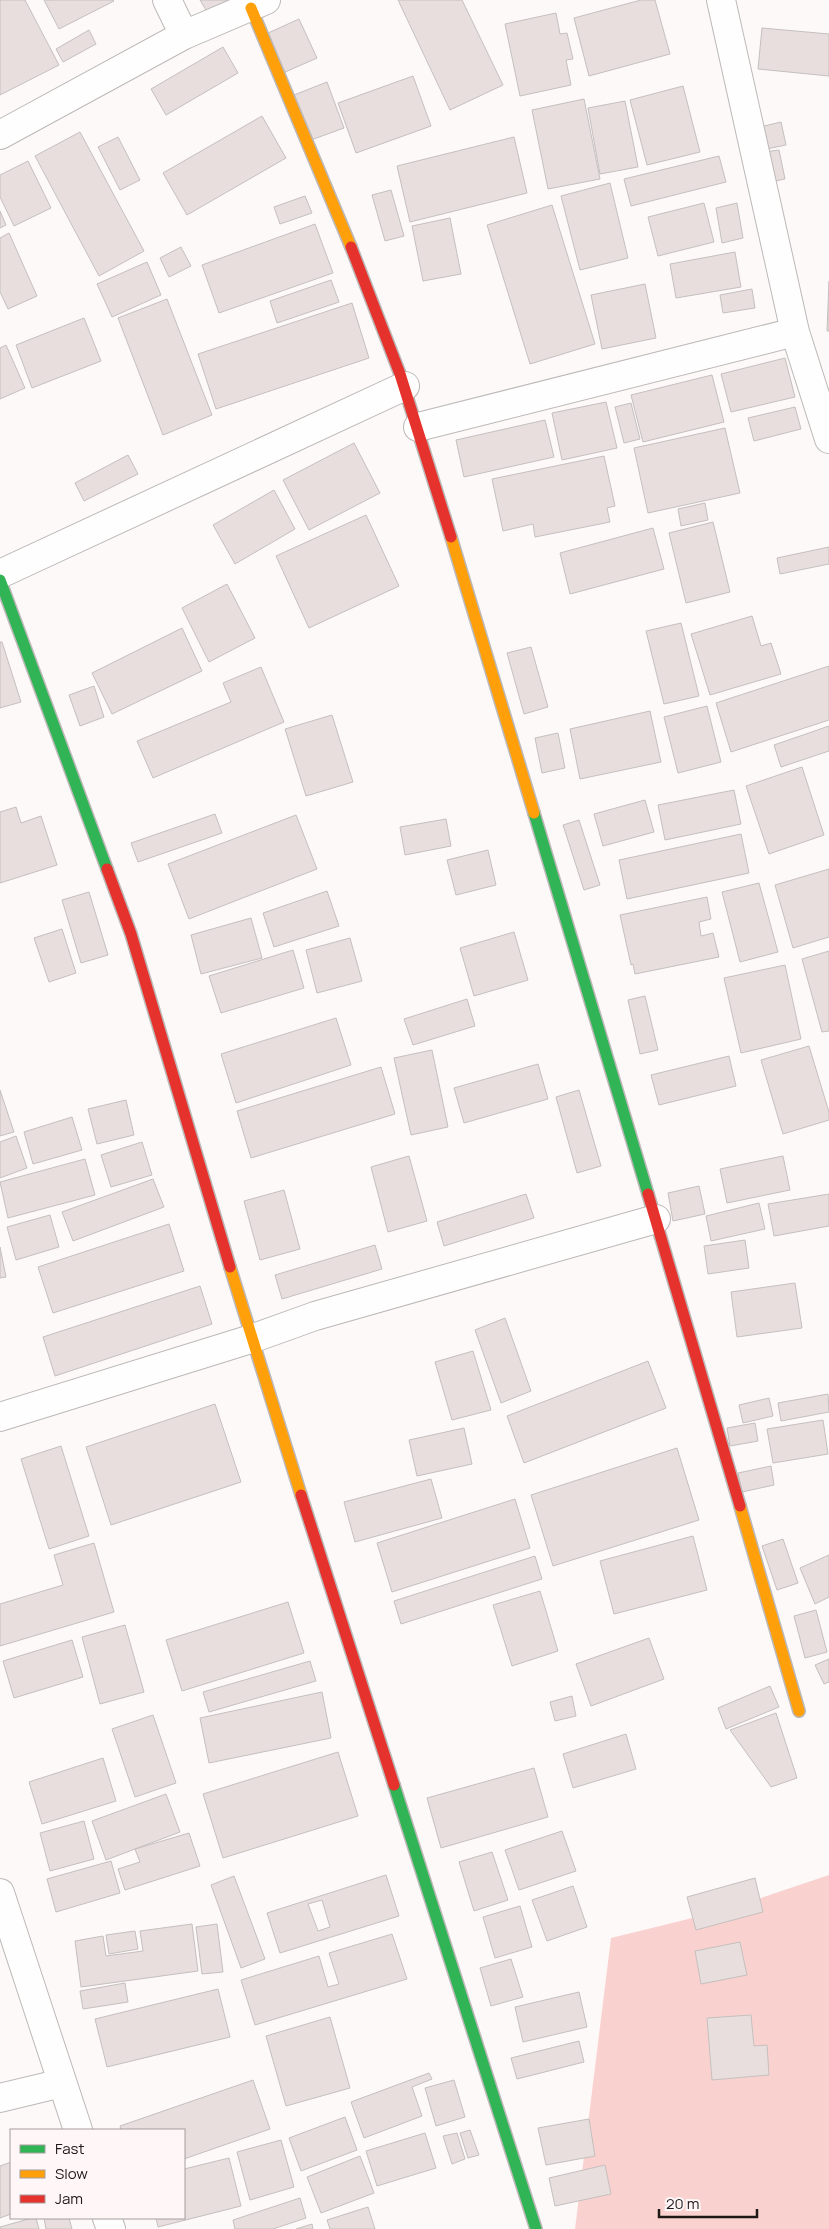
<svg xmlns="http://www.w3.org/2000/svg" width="829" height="2229" font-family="Manrope,sans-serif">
  <rect width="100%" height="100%" fill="#fdf9f9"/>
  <path fill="#f9d2cf" d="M829 1875V2229H575L611 1938 725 1910Z"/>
  <path fill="#e7dedd" stroke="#c5c0bf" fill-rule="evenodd" d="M0 0H25L59 65 0 95Z
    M44 0H113L114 1 59 29Z
    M200 0H234L209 15Z
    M398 0H462L503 85 450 110Z
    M641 0H655L670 54 589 76 574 18Z
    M556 13 560 34 567 33 573 59 566 60 571 85 520 96 505 24Z
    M299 19 317 58 283 73 266 34Z
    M762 28 829 34V76L758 69Z
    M89 30 96 44 63 62 56 49Z
    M223 47 238 73 166 115 151 89Z
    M413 76 431 126 356 153 338 103Z
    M327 82 344 128 311 140 294 95Z
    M683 86 700 152 647 165 630 100Z
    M584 99 600 179 548 189 532 110Z
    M625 101 638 167 600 174 588 108Z
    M262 116 286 158 187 215 163 173Z
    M781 122 786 145 757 151 752 129Z
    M80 132 144 251 99 276 35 156Z
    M118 137 140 180 120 190 98 147Z
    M514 137 527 193 410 222 397 166Z
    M779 150 785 179 770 182 764 152Z
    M719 156 726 182 631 206 624 179Z
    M28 161 51 208 14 226 0 197V175Z
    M610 183 628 258 580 270 561 196Z
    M391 190 404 236 385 241 372 195Z
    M305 196 312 213 280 224 274 207Z
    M704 203 714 242 658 256 648 217Z
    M737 203 743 238 722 243 716 208Z
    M552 205 595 344 530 364 487 225Z
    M0 211 6 225 0 228Z
    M450 218 461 274 423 281 412 226Z
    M315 224 333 273 219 313 202 265Z
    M9 233 37 296 8 309 0 292V238Z
    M181 247 191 266 169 277 160 258Z
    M735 252 741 287 676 298 670 264Z
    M147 262 161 295 112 317 97 284Z
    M331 280 339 302 277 323 270 301Z
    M829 281V331H827Z
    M645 284 656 338 602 349 591 295Z
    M752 289 755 308 723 313 720 295Z
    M167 299 212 415 163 435 118 318Z
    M352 303 369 358 216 409 198 354Z
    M84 318 101 361 32 388 16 345Z
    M6 345 25 388 0 399V348Z
    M785 358 795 397 731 412 721 374Z
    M712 375 724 422 643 442 631 395Z
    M606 402 617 448 562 460 552 413Z
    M631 403 640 439 624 443 615 407Z
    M795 407 801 429 754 441 748 418Z
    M545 420 554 457 464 477 456 440Z
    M725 428 740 493 648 513 634 448Z
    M354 443 380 493 309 530 283 480Z
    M128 455 138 474 84 501 75 483Z
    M604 456 615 506 607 508 610 522 535 537 533 524 503 531 492 479Z
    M274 490 295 529 235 564 213 525Z
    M705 503 708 520 681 526 678 509Z
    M366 515 399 586 309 628 276 556Z
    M713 522 730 592 686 603 669 533Z
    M653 528 664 569 570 594 560 553Z
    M829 547V564L780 574 777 558Z
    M227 584 255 638 209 662 182 608Z
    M752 616 761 646 771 643 781 674 710 695 691 634Z
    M681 623 699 696 664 704 646 631Z
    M182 628 202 671 112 714 92 673Z
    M0 642H2L21 702 0 708Z
    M531 647 548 707 524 714 507 653Z
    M829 666V720L731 752 716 703Z
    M261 667 284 722 153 778 137 741 231 702 223 683Z
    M94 686 104 717 80 726 69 695Z
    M707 706 721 762 678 773 664 717Z
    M650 711 661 762 580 779 570 729Z
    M332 715 353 782 306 796 285 729Z
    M829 726V751L781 767 774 745Z
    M558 733 565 768 542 773 535 738Z
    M802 767 824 835 769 854 746 786Z
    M734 790 741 824 665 840 658 805Z
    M645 800 654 832 603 846 594 814Z
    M16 807 21 823 41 816 57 865 0 883V812Z
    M215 814 222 833 138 862 131 843Z
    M296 815 317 869 189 919 168 864Z
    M446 819 451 846 405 855 400 827Z
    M579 820 600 885 584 890 563 825Z
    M741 834 749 873 627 899 619 860Z
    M488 850 496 885 456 895 447 860Z
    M829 869V937L793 948 775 885Z
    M759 883 778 952 740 962 722 892Z
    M327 891 339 926 274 947 263 913Z
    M89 892 108 955 81 963 62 900Z
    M707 897 711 919 699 922 701 936 713 933 719 957 635 974 633 964 631 965 620 915Z
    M251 918 262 958 201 974 191 935Z
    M62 929 76 973 49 982 34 938Z
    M514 932 528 980 474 996 460 948Z
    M350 938 362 981 317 993 306 950Z
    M293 950 304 988 221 1013 209 976Z
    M829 951V1031L822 1032 802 959Z
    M785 965 801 1039 741 1053 724 978Z
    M645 996 658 1050 640 1054 628 1000Z
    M467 999 475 1026 413 1045 404 1019Z
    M336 1018 351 1065 236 1103 221 1054Z
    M809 1046 829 1112V1120L783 1134 761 1060Z
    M432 1050 448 1127 411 1135 394 1058Z
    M729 1056 736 1086 659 1105 651 1075Z
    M538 1064 548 1099 464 1123 454 1088Z
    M381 1067 395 1114 251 1158 237 1111Z
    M0 1090 14 1132 0 1136Z
    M579 1090 601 1166 577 1173 556 1097Z
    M126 1100 134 1135 97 1144 88 1109Z
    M72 1117 82 1150 33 1164 24 1132Z
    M16 1136 27 1168 0 1178V1142Z
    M142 1142 152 1175 111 1187 101 1155Z
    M409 1156 427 1221 388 1232 371 1167Z
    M783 1156 790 1190 727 1203 720 1169Z
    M85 1159 95 1195 8 1218 0 1182Z
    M153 1179 164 1207 73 1241 62 1212Z
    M699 1186 705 1214 673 1221 668 1193Z
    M284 1190 300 1249 260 1260 244 1201Z
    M526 1194 534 1218 444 1246 437 1222Z
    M829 1194V1226L774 1236 768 1204Z
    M759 1203 765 1229 711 1241 706 1216Z
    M50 1215 59 1247 16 1260 7 1227Z
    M169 1224 184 1271 53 1313 38 1267Z
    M745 1240 749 1268 708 1274 704 1246Z
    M375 1245 382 1269 282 1299 275 1275Z
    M0 1247 6 1277 0 1278Z
    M795 1283 802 1328 737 1337 731 1292Z
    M200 1286 212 1324 55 1376 43 1337Z
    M505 1318 531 1391 501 1403 475 1330Z
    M473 1351 491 1410 452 1420 435 1362Z
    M648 1361 666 1408 524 1463 507 1416Z
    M828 1394 829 1412 781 1421 778 1403Z
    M769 1398 773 1416 743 1423 739 1405Z
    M215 1404 241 1482 111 1525 86 1447Z
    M823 1420 828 1454 773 1463 767 1429Z
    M755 1423 758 1441 730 1446 727 1428Z
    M464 1428 472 1464 417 1476 409 1440Z
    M61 1446 89 1536 49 1549 21 1459Z
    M677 1448 699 1520 553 1566 531 1495Z
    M771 1466 774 1485 742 1492 738 1473Z
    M431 1479 442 1518 355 1542 344 1502Z
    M515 1499 530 1548 392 1592 377 1543Z
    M693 1536 707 1590 614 1614 600 1561Z
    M783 1539 798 1583 777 1590 762 1546Z
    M94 1543 114 1612 0 1646V1604L63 1585 54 1555Z
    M829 1555V1597L815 1604 800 1568Z
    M535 1556 542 1579 401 1624 394 1601Z
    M540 1591 558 1651 512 1666 493 1605Z
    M288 1602 304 1653 182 1691 166 1640Z
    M816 1610 827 1652 805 1658 794 1616Z
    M125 1625 144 1692 100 1704 82 1637Z
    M649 1638 664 1679 591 1706 576 1664Z
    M72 1640 83 1677 14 1698 3 1661Z
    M829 1659V1682L824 1684 815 1665Z
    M310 1661 316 1681 209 1712 203 1692Z
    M770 1686 779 1707 726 1729 718 1708Z
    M322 1692 331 1738 209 1763 200 1718Z
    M572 1696 576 1716 555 1721 550 1702Z
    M776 1713 797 1778 771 1787 730 1730Z
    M153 1715 176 1783 135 1797 112 1729Z
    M626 1734 636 1769 573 1788 563 1754Z
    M338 1752 358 1816 223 1858 203 1794Z
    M103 1758 116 1801 42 1824 29 1782Z
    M534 1768 548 1817 441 1848 427 1798Z
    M166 1794 180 1832 106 1860 92 1821Z
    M84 1821 94 1859 50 1871 40 1833Z
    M562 1831 576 1871 519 1890 505 1850Z
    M189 1833 200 1866 125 1890 118 1869 140 1862 135 1849Z
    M492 1852 508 1900 474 1911 459 1862Z
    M111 1861 120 1893 56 1912 47 1879Z
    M386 1875 399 1916 280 1953 267 1913ZM322 1900 330 1927 318 1931 308 1904Z
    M234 1876 265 1959 241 1968 211 1885Z
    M755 1878 763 1912 696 1930 687 1897Z
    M573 1886 587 1927 547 1941 532 1900Z
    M520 1906 532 1947 495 1958 483 1917Z
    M192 1924 198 1971 81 1987 75 1941 103 1936 106 1956 143 1951 140 1931Z
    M217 1924 223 1972 202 1974 196 1927Z
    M135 1931 138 1949 109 1954 106 1935Z
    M392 1934 407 1979 255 2025 241 1980 319 1956 328 1987 339 1984 329 1953Z
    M740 1942 747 1975 701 1984 695 1951Z
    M511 1959 523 1997 491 2006 480 1968Z
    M125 1983 128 2002 83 2009 80 1991Z
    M218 1989 230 2037 107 2067 95 2019Z
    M579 1992 587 2027 523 2042 515 2007Z
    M751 2015 754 2046 767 2045 769 2075 712 2080 707 2018Z
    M330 2017 350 2088 286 2106 266 2036Z
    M579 2041 584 2062 517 2079 511 2058Z
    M429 2073 432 2079 412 2087 422 2116 364 2138 351 2102Z
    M253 2080 270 2129 184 2159V2130H121L120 2126Z
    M454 2080 465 2117 436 2126 425 2088Z
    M345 2117 357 2150 301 2171 289 2138Z
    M589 2119 595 2156 546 2165 538 2128Z
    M470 2130 479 2155 468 2158 460 2133Z
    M425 2133 436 2168 377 2186 366 2151Z
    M457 2133 465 2159 452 2164 443 2136Z
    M281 2140 294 2187 250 2200 237 2152Z
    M360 2156 374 2193 321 2213 307 2177Z
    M229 2158 241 2206 158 2227 156 2218H184V2169Z
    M11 2162V2214L0 2218V2166Z
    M605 2165 611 2194 555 2206 549 2178Z
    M300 2198 306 2218 273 2229H235L233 2220Z
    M368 2207 375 2229H330L327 2220Z
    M32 2218H36L39 2229H0V2227Z
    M44 2218H69L72 2229H46Z
    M312 2224 313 2229H296Z"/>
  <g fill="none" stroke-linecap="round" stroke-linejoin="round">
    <defs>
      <path id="street" d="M167 0 184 35
        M721 0 795 332 829 439
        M0 135 184 35 266 0
        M418 427 795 332
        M0 574 405 386
        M0 1417 251 1339 315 1316 656 1219
        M0 1893 78 2130
        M0 2098 62 2083
        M107 2218 111 2229"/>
      <path id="fast" d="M0 580 107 869
        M534 813 648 1194
        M394 1785 536 2229"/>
      <path id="slow" d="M251 8 351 247
        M451 537 534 813
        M230 1267 301 1495
        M740 1506 799 1711"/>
      <path id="jam" d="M351 247 400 374 451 537
        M107 869 131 934 230 1267
        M648 1194 740 1506
        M301 1495 394 1785"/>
    </defs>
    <use href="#street" stroke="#bdb8b8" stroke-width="30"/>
    <use href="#fast" stroke="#bdb8b8" stroke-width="14"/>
    <use href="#slow" stroke="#bdb8b8" stroke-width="14"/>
    <use href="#jam" stroke="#bdb8b8" stroke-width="14"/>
    <use href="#street" stroke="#fffefe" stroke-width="28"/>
    <use href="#fast" stroke="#30b455" stroke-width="11"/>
    <use href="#slow" stroke="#ff9f0a" stroke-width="11"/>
    <use href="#jam" stroke="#e5322d" stroke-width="11"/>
  </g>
  <rect x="10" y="2129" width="175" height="90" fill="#fff7f7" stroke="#a59e9d"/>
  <rect x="20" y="2145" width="25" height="8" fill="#30b455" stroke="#a59e9d"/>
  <text x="55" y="2154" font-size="15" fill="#1e1817">Fast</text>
  <rect x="20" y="2170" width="25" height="8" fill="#ff9f0a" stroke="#a59e9d"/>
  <text x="55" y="2179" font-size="15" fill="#1e1817">Slow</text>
  <rect x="20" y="2195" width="25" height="8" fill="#e5322d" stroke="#a59e9d"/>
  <text x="55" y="2204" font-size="15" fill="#1e1817">Jam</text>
  <path d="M659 2209v8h98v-8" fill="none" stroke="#1e1817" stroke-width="2.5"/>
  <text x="666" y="2209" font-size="15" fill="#1e1817" stroke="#fff7f7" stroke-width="4" paint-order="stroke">20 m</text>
</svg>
